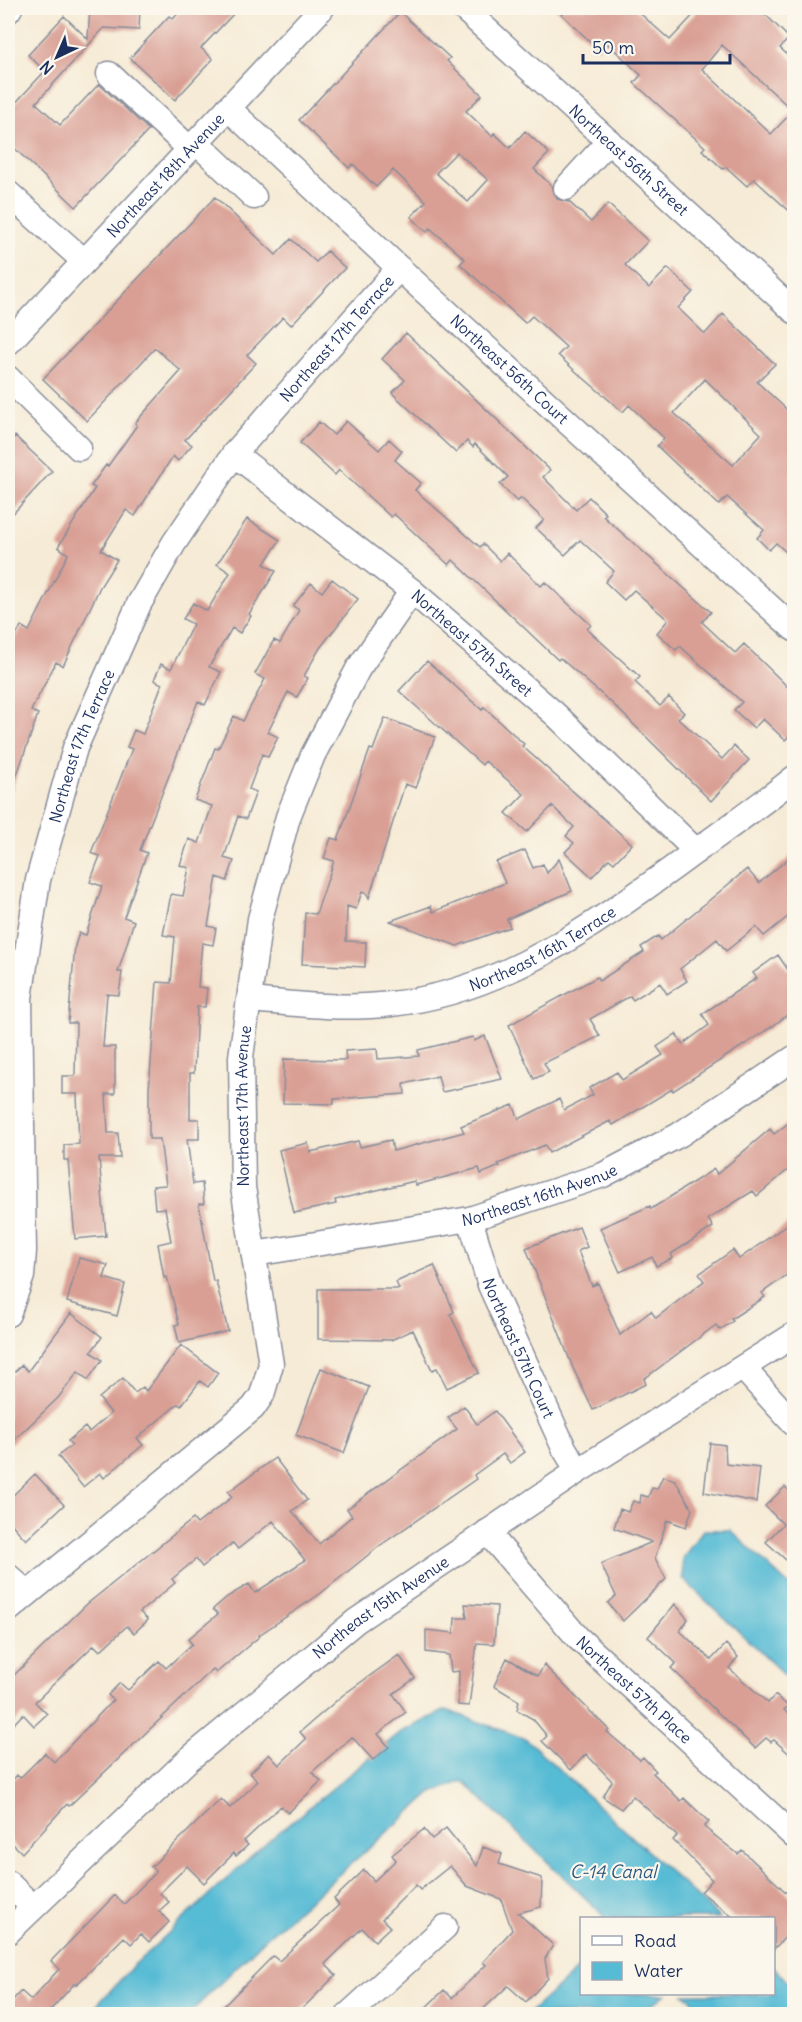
<svg xmlns="http://www.w3.org/2000/svg" width="802" height="2022" font-family="Delius,sans-serif">
  <rect width="100%" height="100%" fill="#fbf7ec"/>
  <filter id="ink" filterUnits="userSpaceOnUse"><feTurbulence type="fractalNoise" baseFrequency=".0167" numOctaves="2"/><feDisplacementMap in="SourceGraphic" scale="12" xChannelSelector="R" yChannelSelector="G"/><feConvolveMatrix kernelMatrix="1 2 1 2 8 2 1 2 1" color-interpolation-filters="sRGB"/></filter>
  <filter id="wash" filterUnits="userSpaceOnUse"><feTurbulence type="fractalNoise" baseFrequency=".008" numOctaves="4" result="noise"/><feDisplacementMap in="SourceGraphic" scale="24" xChannelSelector="R" yChannelSelector="G"/><feGaussianBlur stdDeviation="1.35" result="paint"/><feColorMatrix in="noise" values="0 0 0 0 0 0 0 0 0 0 0 0 0 0 0 0 0 1.4 0 .05"/><feComposite in="paint" operator="in"/></filter>
  <g filter="url(#wash)">
    <rect width="100%" height="100%" fill="#f6ebd6"/>
    <path fill="#56bbd4" stroke="#387599" stroke-width="1.5" d="M703 1530H730L794 1590V1684L683 1579 682 1559Z
      M446 1710 526 1739 720 1918H604L601 1913 463 1781 432 1793 265 1939 189 2014H89L133 1966 261 1847 401 1732Z
      M581 1966 582 1994H666L640 2014H528Z
      M774 1968 794 1988V2014H709L684 1994H774Z"/>
    <g id="blocks">
      <path fill="#d99f94" fill-rule="evenodd" d="M90 8H140L139 30 104 28 36 103 60 125 99 84 149 130 76 207 8 142V111L45 71 28 55 64 16 88 39Z
        M183 8H239L201 48 213 59 175 100 130 58 169 16 173 19Z
        M555 8H634L670 40 700 8H759L789 38 780 48 795 62V216L754 179 747 186 726 167 723 169 702 150 705 147 634 83 641 75 605 41 598 49ZM722 45 793 111 771 134 702 69Z
        M400 12 450 58 447 61 482 95 466 111 492 136 494 133 510 148 525 131 549 153 534 169 552 186 557 199 569 202 591 222 608 204 648 241 625 265 649 288 668 268 693 292 678 308 705 334 723 314 775 364 757 382 795 417V560L776 543 769 550 757 538 764 530 727 497 719 505 657 446 664 438 629 405 623 412 573 369 558 355 566 347 532 316 525 323 460 264 465 259 430 228 427 232 411 217 426 201 393 170 376 187 353 164 349 168 299 120ZM457 152 488 180 468 202 436 173ZM705 379 761 434 733 465 674 413Z
        M215 197 276 255 291 239 316 262 327 251 345 268 291 325 283 317 247 355 256 363 185 440 192 445 178 461 173 456 135 516 126 510 101 550 117 560 100 587 63 666 56 662 31 711 38 714 10 795 8 794V652L21 626 29 631 68 554 58 547 95 488 91 486 106 465 108 466 137 425 135 423 181 371 155 348 87 421 43 379Z
        M406 333 550 470 543 477 576 510 589 497 606 514 603 516 711 612 702 622 735 653 744 644 795 694V731L785 740 763 719 754 728 734 710 742 702 680 646 676 650 657 633 668 620 634 590 624 600 605 582 614 571 580 540 565 555 536 528 544 520 521 498 517 502 500 484 508 477 475 444 473 447 467 441 456 453 392 393 405 380 382 359Z
        M346 421 379 450 389 439 402 451 395 460 421 483 415 490 480 547 483 544 500 561 507 553 541 586 545 582 591 625 587 629 640 677 635 682 660 706 669 697 684 713 678 718 722 759 734 746 749 760 711 801 614 705 560 658 558 660 453 560 449 565 394 514 391 517 339 470 335 475 300 443 319 422 334 435Z
        M15 436 52 471 8 519V444Z
        M247 519 280 540 264 564 276 571 249 614 251 616 240 633 232 628 209 667 221 672 205 705 198 701 140 850 147 853 124 917 134 921 118 972H122L119 995 107 994 103 1047H115V1094H106L108 1133H118L120 1158H99L106 1236 75 1239 68 1160H64V1145L79 1144 77 1094H62V1076H75L76 1023H68L75 946 79 933 86 935 102 886 90 882 100 856 91 853 132 749 127 747 134 730 143 734 162 684 154 680 161 664 171 669 193 624 183 619 193 603 207 611 230 573 217 564Z
        M332 579 358 599 320 648 304 676 308 678 297 697 288 692 268 732 278 737 268 757 262 754 249 789 256 792 246 819 238 816 224 858 234 861 227 881 217 877 208 926 216 928 213 945 202 943 198 987 207 988 205 1007H197L194 1073H190V1119H199V1139H187L193 1184 202 1183 204 1204H199L213 1281H216L228 1331 179 1343 175 1325 179 1324 167 1277 164 1278 158 1244 171 1241 165 1208 155 1209 153 1186 166 1185 160 1139H149V1089L157 982 171 983 175 937 163 935 171 894 183 896 189 868 180 865 189 839 199 843 212 806 195 800 215 748 218 749 234 716 243 721 265 679 255 674 274 640 280 643 299 610 293 606 311 583 322 592Z
        M427 661 482 710 484 707 524 744 522 746 632 844 614 863 609 859 592 877 565 852 574 843 566 836 574 827 552 806 527 832 506 813 524 794 485 761 482 765 399 691Z
        M385 718 435 737 416 788 405 784 369 898 367 894 362 892 356 909 347 906 346 941 366 942 365 967 302 964 305 913 316 914 334 861 324 858 331 838 338 840 370 749 373 750Z
        M525 850 533 868 543 864 547 873 559 859 572 891 507 919 510 927 457 946 390 921 431 906 433 912 505 883 496 862Z
        M795 853V911L764 936 756 927 726 951 717 939 680 969 687 981 667 994 660 983 633 1000 630 996 590 1019 600 1036 544 1063 549 1072 534 1079 509 1025 597 977 599 981 644 952 641 947 658 936 661 940 747 869 759 883Z
        M778 955 788 970 795 965V1009L773 1026 673 1091 672 1089 613 1125 610 1121 549 1153 545 1145 498 1164 500 1166 481 1174 479 1168 416 1185 415 1181 335 1200 336 1204 294 1213 279 1150 308 1143 310 1152 358 1141 360 1147 391 1140 393 1151 464 1132 461 1126 513 1105 519 1119 559 1099 564 1110 593 1095 589 1088 617 1072 622 1080 663 1055 657 1047 676 1034 683 1044 709 1025 702 1014 757 978 753 973Z
        M485 1036 502 1079 442 1092 438 1076 404 1084 405 1094 334 1099V1104L283 1103 284 1059 346 1060 345 1051 377 1049 378 1059 419 1056 418 1050 473 1037 474 1041Z
        M795 1118V1164L757 1196 753 1191 708 1219 713 1227 671 1254 673 1258 656 1266 652 1257 620 1272 600 1228 650 1206 651 1209 714 1169 717 1174 770 1129 774 1134Z
        M795 1219V1269L762 1293 765 1297 731 1319 733 1321 720 1330 716 1325 644 1379 646 1384 593 1410 573 1368 526 1248 579 1227 587 1247 578 1251 592 1286 598 1283 620 1335 651 1311 656 1318 704 1281 699 1274 733 1250 739 1259Z
        M79 1258 108 1265 104 1278 125 1284 117 1316 67 1302Z
        M434 1265 454 1312 450 1314 479 1373 447 1388 437 1368 432 1370 413 1330 391 1340 318 1339V1289H399L396 1282Z
        M71 1313 102 1337 91 1352 102 1360 88 1380 78 1372 58 1398 8 1446V1378L22 1365 28 1371Z
        M181 1345 218 1373 208 1387 200 1381 181 1406 178 1404 137 1438 143 1445 104 1478 100 1473 83 1487 58 1456 72 1445 68 1441 85 1427 89 1432 111 1413 99 1398 123 1378 135 1393 143 1387 146 1391Z
        M321 1368 369 1387 344 1453 296 1435Z
        M464 1406 477 1424 495 1411 525 1452 510 1463 503 1454 474 1475 476 1479 378 1547 320 1594 259 1635 260 1636 216 1673 213 1669 69 1806 67 1804 22 1853 8 1839V1785L17 1775 20 1778 45 1753 54 1762 113 1700 108 1695 120 1683 128 1690 159 1661 166 1668 192 1644 188 1639 218 1614 213 1609 227 1597 249 1584 255 1593 305 1560 273 1521 238 1549 233 1543 202 1567 196 1559 172 1579 175 1583 140 1612 148 1620 134 1633 127 1626 100 1651 94 1645 35 1702 47 1714 34 1726 23 1714 8 1730V1681L87 1604 193 1519 197 1524 232 1497 228 1492 275 1458 307 1500 292 1511 319 1544 352 1516 347 1509 457 1429 448 1418Z
        M710 1443 725 1445 726 1464 760 1468 756 1502 704 1492Z
        M35 1474 64 1505 26 1540 8 1520V1500Z
        M663 1476 675 1480 692 1509 686 1527 667 1520 655 1558 666 1579 623 1621 608 1603 616 1596 601 1564 652 1542 614 1528 620 1509 628 1512 633 1501 640 1503 641 1495 648 1497 652 1488 657 1489Z
        M785 1487 795 1495V1568L766 1542 783 1524 765 1506Z
        M465 1604 497 1606 494 1644 477 1643 469 1706 458 1705 459 1671 451 1672 449 1655 426 1652V1630L454 1633 455 1618H467Z
        M675 1604 688 1619 680 1631 711 1660 726 1644 738 1657 729 1668 768 1703 775 1695 788 1706 784 1710 795 1719V1759L774 1740 771 1742 766 1738 755 1748 671 1668 676 1663 648 1637Z
        M399 1655 415 1678 393 1694 406 1712 378 1734 389 1747 373 1760 352 1737 312 1772 321 1781 288 1813 281 1806 244 1841 248 1845 236 1856 234 1853 204 1883 187 1866 160 1893 169 1902 159 1911 169 1922 149 1942 141 1934 131 1944 124 1937 76 1985 74 1984 47 2014H8V2005L21 1991 31 2000 59 1969 51 1961 115 1895 124 1904 156 1872 151 1867 221 1799 230 1808 258 1781 250 1773 269 1754 279 1765 306 1739 300 1732 343 1695Z
        M507 1658 538 1676 544 1665 609 1730 607 1732 640 1760 643 1757 656 1771 653 1773 681 1801 684 1798 709 1822 704 1827 738 1854 742 1850 795 1901V1927L774 1949V1918H734L701 1892 712 1880 673 1840 677 1836 633 1796 621 1809 603 1797 612 1781 586 1754 571 1770 542 1741 547 1736 533 1719 517 1710 519 1701 494 1686Z
        M446 1828 477 1866 483 1847 502 1854 499 1864 542 1878 541 1907 518 1913 553 1945 545 1959 548 1978 526 2002 508 1986 478 2014H419L444 1990 452 1998 486 1965 483 1962 512 1930 501 1899 467 1886 450 1866 420 1890 416 1885 382 1919 390 1927 375 1941 362 1928 325 1964 336 1975 297 2014H216L273 1956 279 1961 339 1905 334 1899 364 1870 374 1881 396 1860 392 1855 424 1829 432 1839Z"/>
    </g>
  </g>
  <g filter="url(#ink)">
    <use href="#blocks" fill-opacity="0" stroke="#888d9a" stroke-width="1.5"/>
    <g fill="none" stroke-linecap="round" stroke-linejoin="round">
      <defs>
        <g id="minor">
          <path id="s1" d="M463 8 794 311"/>
          <path d="M8 11 10 8"/>
          <path d="M109 74 190 149"/>
          <path id="s2" d="M228 108 399 268 794 629"/>
          <path d="M196 142 254 197"/>
          <path d="M566 188 609 141"/>
          <path d="M8 193 84 261"/>
          <path id="s3" d="M8 343 322 8"/>
          <path d="M8 378 79 448"/>
          <path id="s4" d="M234 454 412 591 556 715 696 851"/>
          <path id="s5" d="M250 1000C297 1004 343 1010 391 1004 501 992 590 928 677 865 716 836 757 808 794 778"/>
          <path id="s6" d="M470 1219 490 1285 564 1448 578 1471"/>
          <path id="s7" d="M254 1254 470 1219 603 1175 679 1135 794 1058"/>
          <path id="s8" d="M8 1314 22 1276 24 1251 20 998 38 880 75 748 139 604 174 543 234 454 399 268"/>
          <path d="M744 1369 794 1424"/>
          <path id="s9" d="M487 1532 578 1638 794 1836"/>
          <path d="M8 1576 26 1592"/>
          <path id="s10" d="M8 1610 253 1408 262 1395 271 1364 243 1187 241 1057 260 919 288 817 313 755 358 669 412 591"/>
          <path d="M8 1883 32 1906"/>
          <path id="s11" d="M8 1932 188 1760 356 1621 578 1471 794 1335"/>
          <path d="M349 2014 445 1927"/>
        </g>
      </defs>
      <use href="#minor" stroke="#888d9a" stroke-width="27"/>
      <use href="#minor" stroke="#fff" stroke-width="24"/>
    </g>
  </g>
  <g text-anchor="middle" dominant-baseline="central" stroke-width="4.5" stroke-linejoin="round" paint-order="stroke">
    <g font-size="16" fill="#1b2f5e" stroke="#fbf7ec">
      <text stroke="none"><textPath href="#s1" startOffset="225">Northeast 56th Street</textPath></text>
      <text stroke="none"><textPath href="#s3" startOffset="230">Northeast 18th Avenue</textPath></text>
      <text stroke="none"><textPath href="#s8" startOffset="1065">Northeast 17th Terrace</textPath></text>
      <text stroke="none"><textPath href="#s2" startOffset="384">Northeast 56th Court</textPath></text>
      <text stroke="none"><textPath href="#s4" startOffset="304">Northeast 57th Street</textPath></text>
      <text stroke="none"><textPath href="#s8" startOffset="579">Northeast 17th Terrace</textPath></text>
      <text stroke="none"><textPath href="#s5" startOffset="304">Northeast 16th Terrace</textPath></text>
      <text stroke="none"><textPath href="#s10" startOffset="626">Northeast 17th Avenue</textPath></text>
      <text stroke="none"><textPath href="#s7" startOffset="292">Northeast 16th Avenue</textPath></text>
      <text stroke="none"><textPath href="#s6" startOffset="138">Northeast 57th Court</textPath></text>
      <text stroke="none"><textPath href="#s11" startOffset="495">Northeast 15th Avenue</textPath></text>
      <text stroke="none"><textPath href="#s9" startOffset="216">Northeast 57th Place</textPath></text>
    </g>
    <g font-size="18" font-style="italic" fill="#2d5981" stroke="#fbf7ec">
      <text x="613" y="1871">C-14 Canal</text>
    </g>
  </g>
  <rect width="802" height="2022" fill="none" stroke="#fbf7ec" stroke-width="30"/>
  <rect x="580" y="1917" width="195" height="78" fill="#fbf7ec" stroke="#a1a7b3" stroke-width="1.5"/>
  <rect x="592" y="1936" width="30" height="9" fill="#ffffff" stroke="#a1a7b3" stroke-width="1.5"/>
  <text x="634" y="1947" font-size="18" fill="#1b2f5e">Road</text>
  <rect x="592" y="1962" width="30" height="18" fill="#56bbd4" stroke="#a1a7b3" stroke-width="1.5"/>
  <text x="634" y="1977" font-size="18" fill="#1b2f5e">Water</text>
  <g transform="translate(57 57) rotate(224)" stroke="#fbf7ec" stroke-width="4.5" paint-order="stroke">
  <path d="M0-4.5L10 22L0 15L-10 22Z" fill="#1b2f5e"/>
  <text y="-9" font-size="16" font-weight="bold" text-anchor="middle" fill="#1b2f5e">N</text>
  </g>
  <path d="M583 54v9h147v-9" fill="none" stroke="#1b2f5e" stroke-width="3"/>
  <text x="592" y="54" font-size="18" fill="#1b2f5e" stroke="#fbf7ec" stroke-width="4.5" paint-order="stroke">50 m</text>
</svg>
